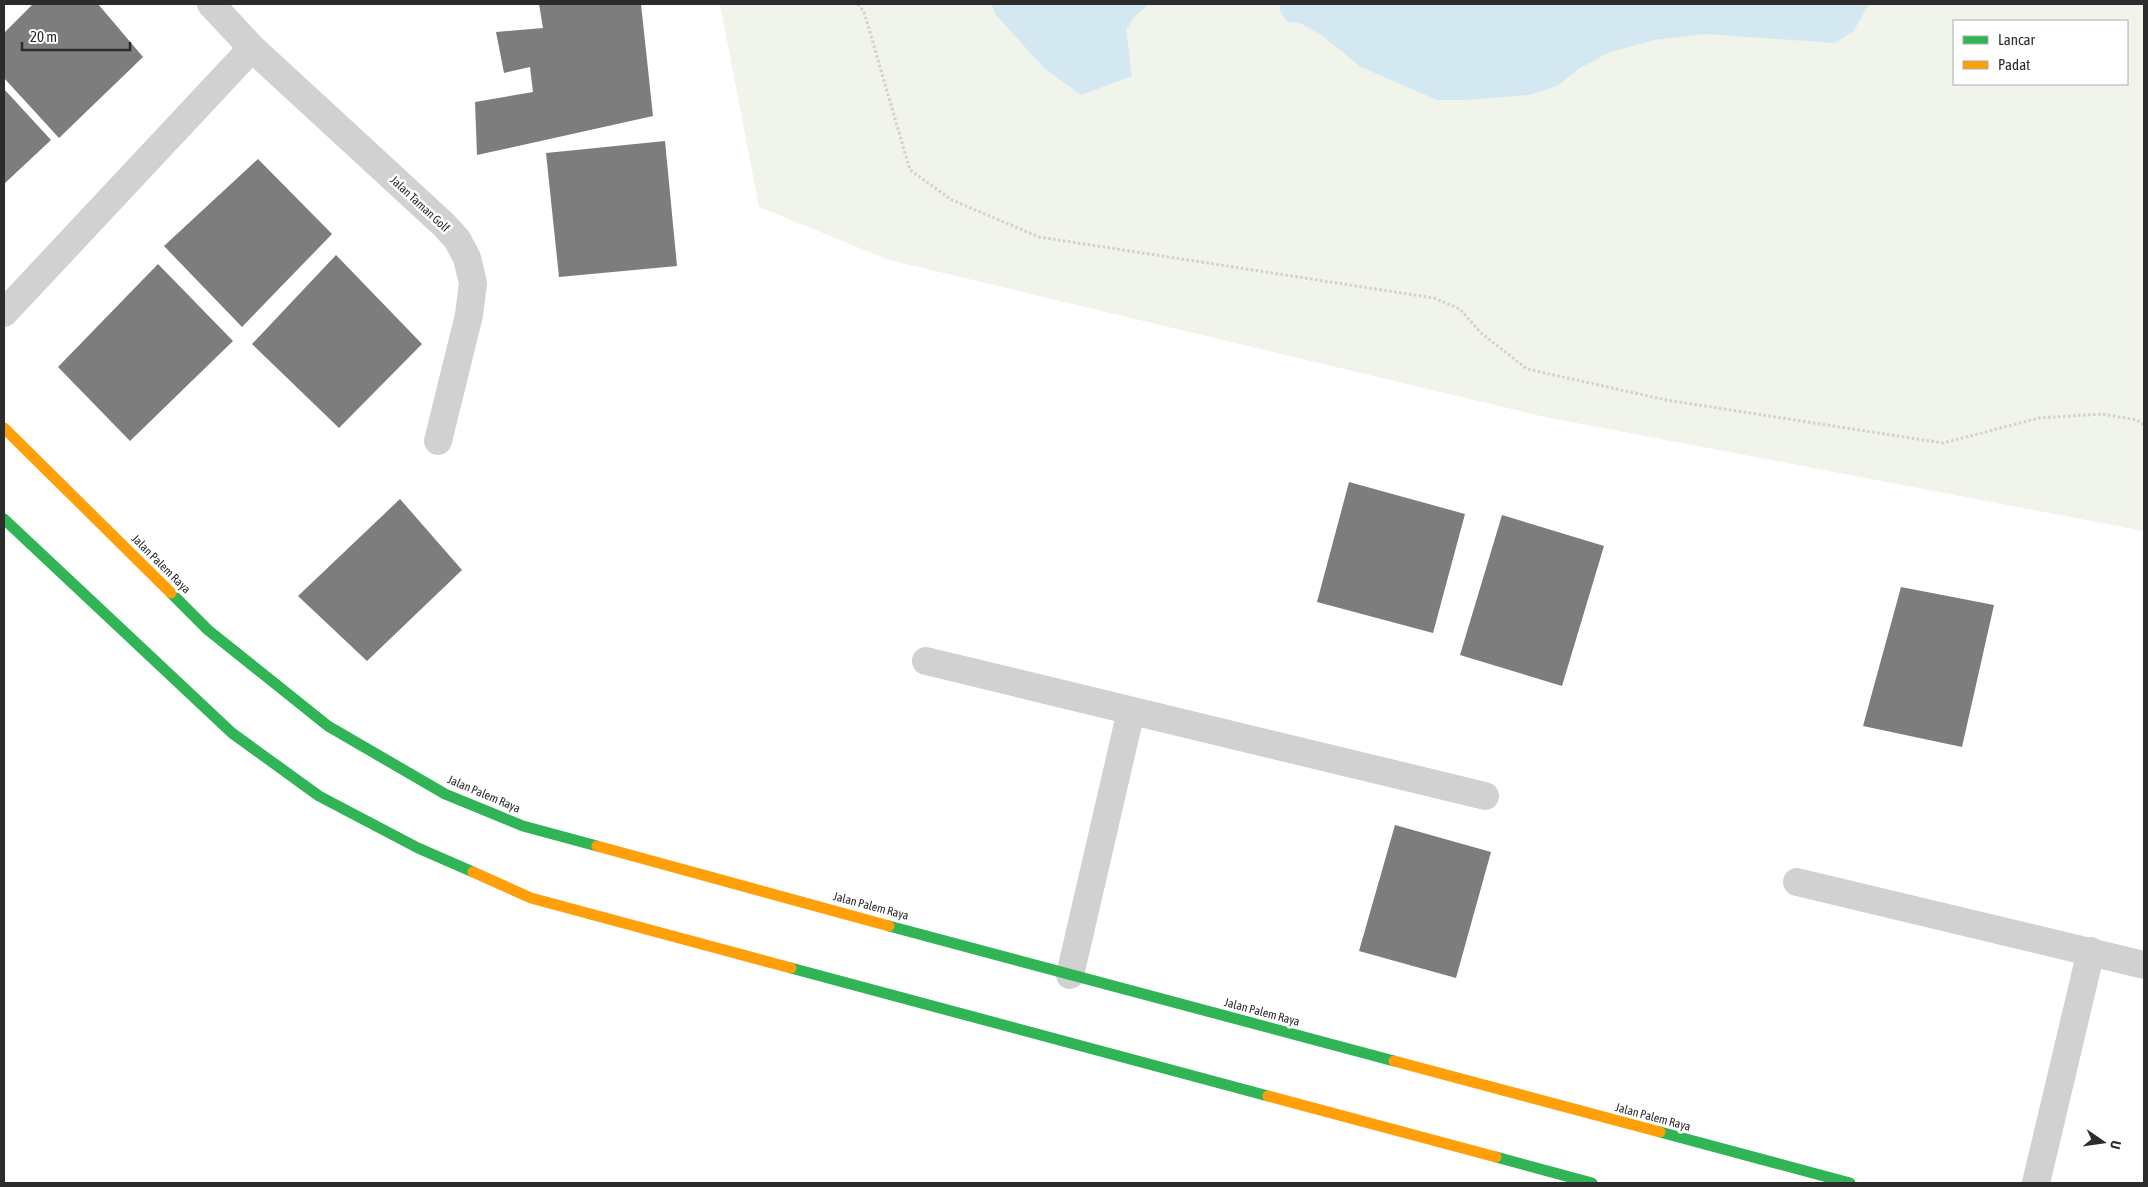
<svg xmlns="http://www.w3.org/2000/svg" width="2148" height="1187" font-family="'Asap Condensed',sans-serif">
  <rect width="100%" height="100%" fill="#fff"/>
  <path fill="#f0f4ea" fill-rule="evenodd" d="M720 4H2144V531L1545 417 889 260 759 207ZM1954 21H2127V84H1954Z"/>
  <path fill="#d4e8f2" d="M991 4H1149L1135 16 1126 30 1132 76 1081 95 1045 69 996 15Z
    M1279 4H1869L1853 32 1834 43 1704 34 1655 40 1610 52 1580 68 1557 86 1529 95 1465 100H1437L1361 67 1320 34 1300 23 1288 22 1281 13Z"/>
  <path fill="#7d7d7d" d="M33 4H98L143 57 59 138 4 78V33Z
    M539 4H641L653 116 477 155 475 102 533 92 530 67 504 73 496 32 543 28Z
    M4 89 51 140 4 184Z
    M665 141 677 266 559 277 546 153Z
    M258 159 332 234 242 327 164 246Z
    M336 255 422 344 339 428 252 344Z
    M158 264 233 341 130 441 58 367Z
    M1349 482 1465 514 1433 633 1317 602Z
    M400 499 462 570 367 661 298 596Z
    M1502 515 1604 546 1562 686 1460 655Z
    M1901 587 1994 605 1962 747 1863 726Z
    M1395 825 1491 852 1456 978 1359 951Z"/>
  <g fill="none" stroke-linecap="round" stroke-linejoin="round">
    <path stroke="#d1d1d1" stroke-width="3" stroke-dasharray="2.5 2.5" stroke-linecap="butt" d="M858 4 864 12 910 170 952 200 1039 237 1434 298 1460 309 1481 333 1527 369 1666 400 1943 443 2039 418 2102 414 2137 420 2144 425"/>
    <path stroke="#d1d1d1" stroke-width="28" d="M211 4 252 48 443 224 457 239 467 258 473 283 469 315 438 441
      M4 313 252 48
      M926 661 1485 796
      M1797 882 2144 965
      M1070 975 1131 711
      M2036 1183 2091 951"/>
    <path stroke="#30b455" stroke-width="11" d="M4 519 232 733 319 796 418 848 473 872
      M171 593 208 630 328 726 445 794 523 826 597 846
      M889 926 1394 1061
      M791 968 1268 1096
      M1660 1132 1850 1183
      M1496 1157 1592 1183"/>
    <path stroke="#ff9f0a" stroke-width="11" d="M4 428 171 593
      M597 846 889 926
      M473 872 531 898 791 968
      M1394 1061 1660 1132
      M1268 1096 1496 1157"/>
  </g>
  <g text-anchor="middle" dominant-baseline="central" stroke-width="5" stroke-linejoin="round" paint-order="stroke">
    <g font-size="12" fill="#2c2c2c" stroke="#fff">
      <text transform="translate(420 204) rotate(43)">Jalan Taman Golf</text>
      <text transform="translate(161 564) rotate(45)">Jalan Palem Raya</text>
      <text transform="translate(484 794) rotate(23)">Jalan Palem Raya</text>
      <text transform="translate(871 906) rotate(15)">Jalan Palem Raya</text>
      <text transform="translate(1262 1012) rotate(15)">Jalan Palem Raya</text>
      <text transform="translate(1653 1117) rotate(15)">Jalan Palem Raya</text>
    </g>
  </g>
  <rect width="2148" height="1187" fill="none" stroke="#2c2c2c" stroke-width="10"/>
  <rect x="1953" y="20" width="175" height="65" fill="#ffffff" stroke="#ababab"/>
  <rect x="1963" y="36" width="25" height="8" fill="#30b455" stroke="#ababab"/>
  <text x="1998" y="45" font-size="15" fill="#2c2c2c">Lancar</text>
  <rect x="1963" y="61" width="25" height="8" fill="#ff9f0a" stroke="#ababab"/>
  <text x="1998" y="70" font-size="15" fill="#2c2c2c">Padat</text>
  <g transform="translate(2103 1142) rotate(103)" stroke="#ffffff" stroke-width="4" paint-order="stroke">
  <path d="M0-4L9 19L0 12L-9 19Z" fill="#2c2c2c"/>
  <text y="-8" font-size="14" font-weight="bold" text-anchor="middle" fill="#2c2c2c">U</text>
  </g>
  <path d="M22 42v8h108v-8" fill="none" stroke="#2c2c2c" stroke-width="2.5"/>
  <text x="30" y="42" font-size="15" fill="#2c2c2c" stroke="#ffffff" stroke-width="4" paint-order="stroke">20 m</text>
</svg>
